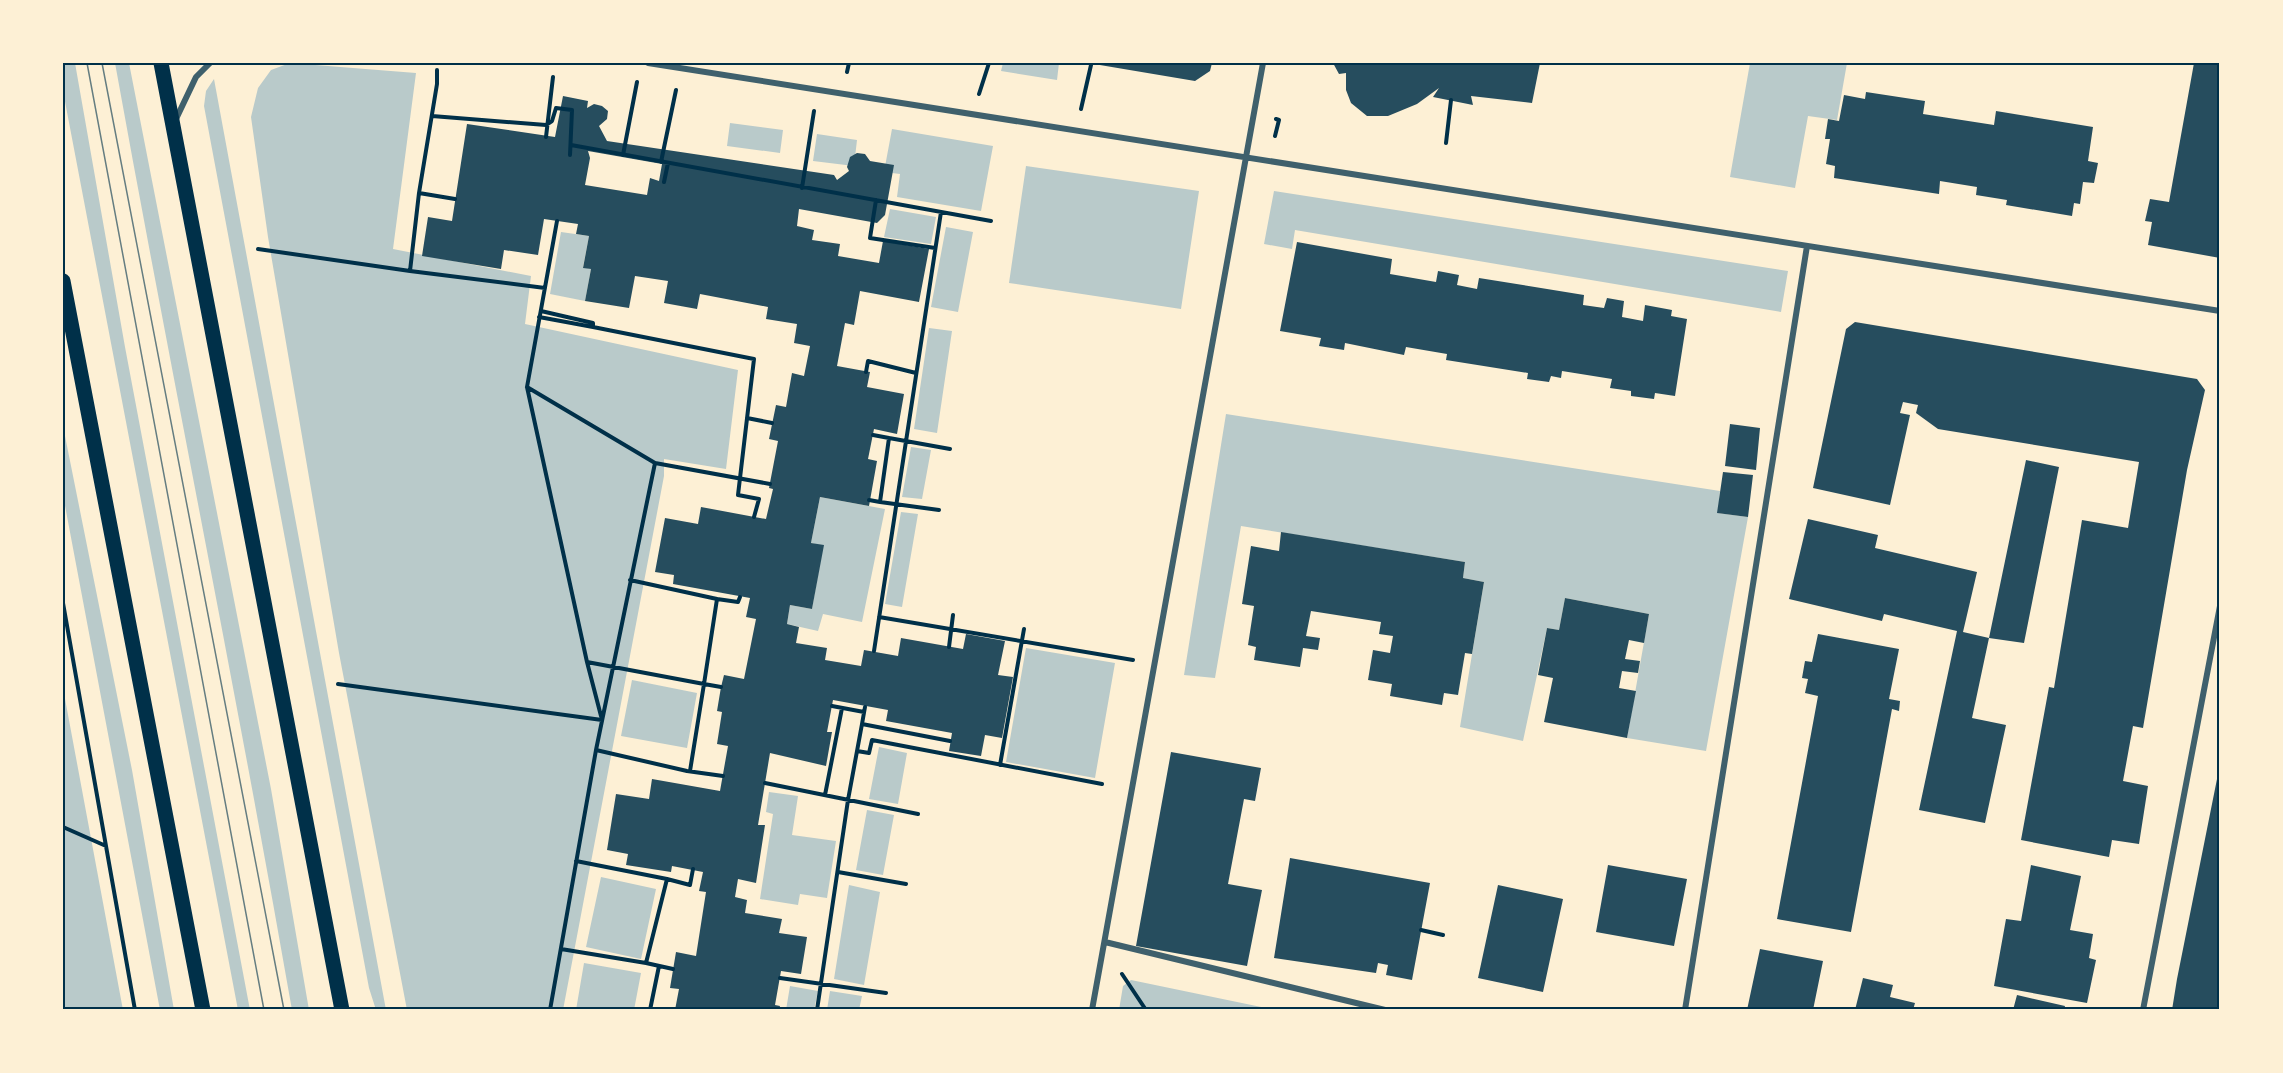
<svg xmlns="http://www.w3.org/2000/svg" width="2283" height="1073" font-family="'Roboto Condensed',sans-serif">
  <rect width="100%" height="100%" fill="#fdf0d5"/>
  <path fill="#b9caca" d="M63 63H75L125 347 250 1010H238L63 91Z
    M115 63H129L271 789 309 1010H292C237 694 172 379 115 63Z
    M290 63 416 73 393 249 531 276 525 324 738 370 726 469 664 459V476L563 1010H407L339 653 268 237 251 117 258 88 271 70Z
    M1003 63H1059L1057 80 1001 71Z
    M1750 63H1847L1837 120 1808 116 1795 188 1730 177Z
    M214 79 386 1010H376L369 988 204 106 206 91Z
    M730 123 783 130 780 153 727 146Z
    M892 129 993 146 981 211 897 197 900 174 884 172Z
    M817 134 857 140 854 166 813 161Z
    M1026 166 1199 191 1181 309 1009 283Z
    M1274 191 1788 271 1781 312 1295 230 1292 249 1264 244Z
    M890 209 936 217 931 244 884 237Z
    M946 227 973 232 958 312 931 307Z
    M561 232 589 236 583 267 591 269 585 301 550 294Z
    M929 328 952 331 937 433 914 429Z
    M1226 414 1720 491 1718 513 1748 517 1706 751 1627 738 1649 614 1565 598 1559 630 1547 628 1523 741 1460 727 1484 582 1463 578 1465 562 1241 526 1215 678 1184 675Z
    M63 426 132 770 174 1010H160L63 495Z
    M911 447 931 450 922 499 902 497Z
    M820 497 885 509 862 622 823 614 818 631 787 624 790 605 812 609 823 546 811 543Z
    M901 512 918 514 902 607 885 604Z
    M1026 648 1115 663 1095 778 1006 762Z
    M632 680 697 693 687 748 621 736Z
    M63 688 123 1010H63Z
    M879 747 907 753 898 804 869 799Z
    M769 792 798 796 792 835 836 841 827 898 800 894 798 905 760 899 773 814 766 812Z
    M867 810 894 815 883 875 856 870Z
    M601 877 656 889 641 959 586 947Z
    M849 885 880 892 864 985 834 979Z
    M584 963 641 973 634 1010H576Z
    M1131 980 1276 1010H1119L1123 986Z
    M790 986 818 991 814 1010H786Z
    M830 991 862 996 859 1010H827Z"/>
  <path fill="#264d5e" fill-rule="evenodd" d="M1088 63H1212L1210 71 1195 81Z
    M1333 63H1540L1532 103 1471 96 1473 105 1433 97 1439 88 1417 104 1388 116H1367L1351 103 1346 90V73L1339 74Z
    M2194 63H2220V258L2148 245 2152 222 2145 221 2150 199 2169 202Z
    M1866 92 1925 101 1923 114 1994 125 1996 111 2093 127 2088 161 2098 163 2094 183 2083 182 2080 204 2074 203 2072 216 2006 205 2007 200 1976 195 1977 187 1940 181 1939 194 1834 178 1835 166 1826 164 1830 139H1825L1828 119 1839 121 1844 95 1865 99Z
    M563 96 588 101 587 108 594 104 602 106 608 111 607 119 599 126 607 141 834 175 837 180 849 171 847 167 850 157 857 153 865 154 870 161 894 165 885 215 877 223 799 209 797 226 814 230 812 240 840 244 838 256 879 263 883 241 929 249 919 302 860 291 854 325 845 323 837 366 870 372 867 387 904 394 897 434 874 429 868 459 877 461 869 506 820 497 811 543 824 545 812 609 790 605 787 624 799 627 796 643 827 648 825 660 861 666 864 650 898 656 901 638 963 649 966 634 1005 641 998 675 1013 677 1002 738 985 735 981 756 949 751 952 733 886 721 888 710 833 700 827 732H832L826 766 770 753 758 825H765L756 883 738 879 735 897 747 900 745 913 782 919 779 933 807 937 801 974 781 971 775 1005 780 1006 779 1010H675L679 989 670 988 676 952 696 956 706 892 699 891 703 872 672 866 671 872 626 865 628 854 607 850 616 794 649 799 652 779 720 791 728 746 717 744 722 712 717 711 721 687 724 675 744 679 756 619 746 617 750 598 673 584 674 575 655 572 665 518 698 524 701 507 766 519 773 489 769 488 778 441 769 439 776 405 786 407 792 373 804 376 810 346 794 343 797 324 766 319 768 307 700 294 697 309 664 303 668 281 635 276 629 308 585 301 591 269 583 268 589 236 576 234 578 224 544 219 538 255 504 250 501 269 422 256 428 217 452 221 467 124 555 137ZM588 151 662 164 659 181 650 178 647 195 585 185 590 158Z
    M1297 242 1392 259 1390 274 1436 282 1438 271 1459 275 1457 285 1477 289 1479 278 1584 295 1583 305 1604 308 1607 298 1624 301 1622 317 1643 321 1645 305 1672 310 1671 316 1687 319 1675 396 1655 393 1654 399 1631 396V391L1610 388 1612 379 1562 371 1561 378 1551 376 1549 382 1527 379 1528 373 1446 360 1447 354 1406 347 1404 355 1345 343 1344 350 1319 346 1321 338 1280 331Z
    M1855 322 2197 379 2205 390 2187 470 2143 728 2133 726 2123 781 2148 786 2139 844 2112 840 2109 857 2021 840 2049 687 2054 688 2082 520 2128 528 2139 462 1938 429 1916 413 1918 405 1903 402 1900 413 1910 415 1890 505 1813 488 1846 329Z
    M1730 424 1760 428 1756 470 1725 466Z
    M2026 460 2059 467 2024 643 1989 638 1972 718 2006 725 1985 823 1919 810 1957 631 1884 614 1882 621 1789 599 1808 519 1878 535 1875 548 1977 572 1963 632 1989 638Z
    M1723 472 1753 475 1748 517 1717 513Z
    M1281 532 1465 562 1463 578 1484 582 1472 654 1465 653 1458 695 1444 693 1442 705 1390 696 1392 684 1368 680 1373 650 1390 653 1393 636 1379 634 1381 622 1311 611 1306 636 1320 638 1318 650 1303 648 1300 667 1254 660 1256 647 1248 645 1254 606 1242 604 1251 546 1279 551Z
    M1565 598 1649 614 1644 643 1629 640 1625 659 1640 661 1638 673 1622 671 1619 688 1636 691 1627 738 1544 722 1553 678 1538 675 1547 628 1559 630Z
    M1818 634 1899 649 1889 699 1900 701 1899 711 1892 709 1851 932 1777 919 1818 696 1805 693 1808 679 1802 678 1805 661 1812 662Z
    M1171 752 1261 768 1255 801 1244 799 1228 884 1262 890 1247 966 1136 946Z
    M2219 769 2220 1010H2172L2177 979Z
    M1290 858 1430 883 1412 980 1386 975 1388 965 1378 963 1376 973 1274 958Z
    M1608 865 1687 879 1674 946 1596 932Z
    M2031 865 2081 876 2070 930 2093 934 2089 958 2096 960 2087 1003 1994 986 2006 919 2021 921Z
    M1498 885 1563 899 1543 992 1478 978Z
    M1760 949 1823 961 1813 1010H1747Z
    M1863 978 1893 985 1890 997 1915 1003 1913 1010H1855Z
    M2017 995 2065 1006 2064 1010H2013Z"/>
  <g fill="none" stroke-linecap="round" stroke-linejoin="round">
    <path stroke="#003049" stroke-width="4" d="M847 72 849 63
      M979 94 989 63
      M1081 109 1091 65
      M432 116 546 125 552 121 556 108 572 110 570 155
      M1275 136 1279 120 1276 119
      M546 137 553 77
      M1446 143 1451 100
      M571 145 991 221
      M623 155 637 82
      M661 162 676 90
      M664 182 668 163
      M802 188 814 111
      M419 193 455 199
      M876 200 870 238 935 248
      M557 221 527 387 587 662 601 716
      M258 249 410 271 545 288
      M410 271 419 193 437 84V70
      M541 311 593 323V327L754 359 738 495 759 499 754 517
      M539 317 593 327
      M866 372 868 361 916 373
      M527 387 655 463 770 484
      M747 418 772 423
      M889 438 950 449
      M869 500 880 502 889 438 873 435
      M880 502 939 510
      M630 580 717 599
      M63 603 135 1010
      M879 617 1133 660
      M949 647 953 615
      M874 651 941 212
      M587 662 704 684 717 599 738 602 740 597
      M338 684 602 720
      M832 706 864 712
      M865 707 862 724 950 741
      M596 750 687 771 723 776
      M857 751 869 753 872 740 1102 784
      M1000 765 1024 629
      M690 771 704 684 721 687
      M765 783 918 814
      M825 795 842 708
      M63 827 106 846
      M576 861 667 879
      M838 872 906 884
      M1421 930 1443 935
      M561 949 646 963
      M673 969 646 963 667 879 690 885 693 869
      M1122 974 1146 1010
      M780 978 886 993
      M550 1010 596 750 655 463
      M650 1010 659 966
      M817 1010 848 800 862 724"/>
    <path stroke="#3f606c" stroke-width="6" d="M648 63 2220 311
      M176 119 196 77 210 63
      M1105 942 1385 1010
      M1092 1010 1263 63
      M1685 1010 1807 246
      M2143 1010 2220 606"/>
    <path stroke="#003049" stroke-width="15" d="M161 63 342 1010
      M63 281 203 1010"/>
    <path stroke="#657d81" stroke-width="1.5" d="M87 63 264 1010
      M102 63 284 1010"/>
  </g>
  <rect width="2283" height="1073" fill="none" stroke="#fdf0d5" stroke-width="129"/>
  <rect x="64" y="64" width="2154" height="944" fill="none" stroke="#003049" stroke-width="2"/>
</svg>
